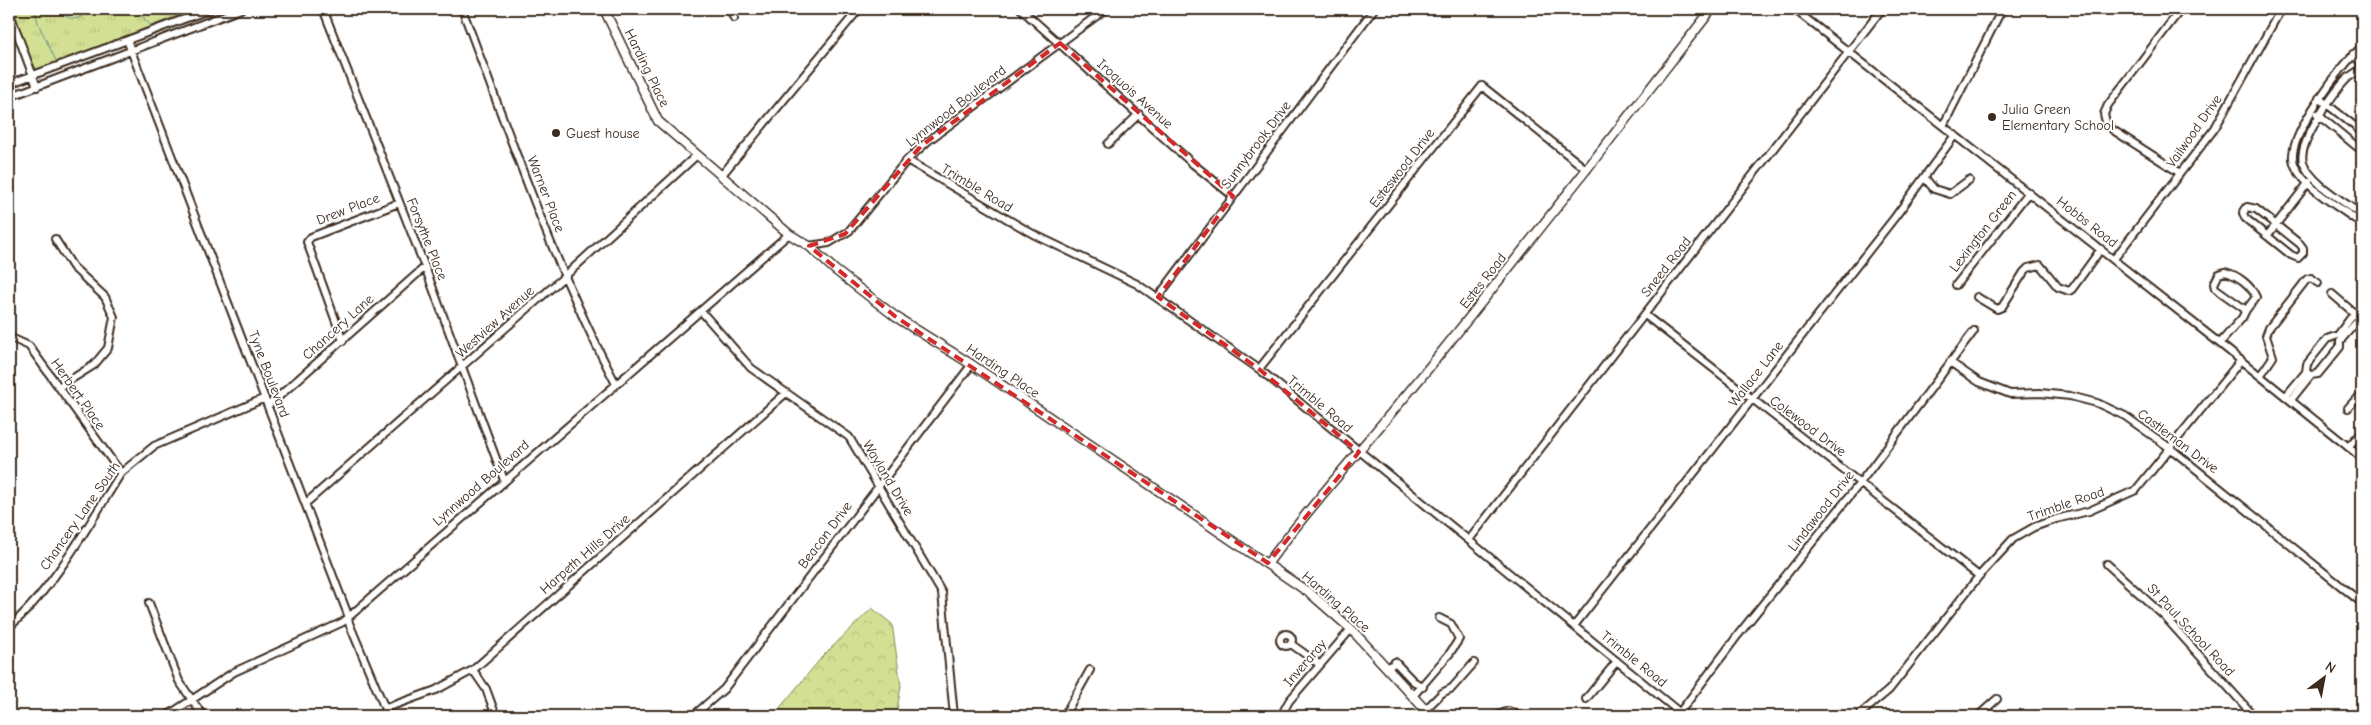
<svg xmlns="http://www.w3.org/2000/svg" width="2371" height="725" font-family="'Comic Neue',sans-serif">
  <defs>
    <pattern id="grass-tufts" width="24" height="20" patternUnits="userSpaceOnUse" patternTransform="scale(1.25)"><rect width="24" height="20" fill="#d3e093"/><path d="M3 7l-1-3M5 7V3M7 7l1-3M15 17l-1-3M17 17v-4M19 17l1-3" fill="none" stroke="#b6c07e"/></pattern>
    <pattern id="forest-crowns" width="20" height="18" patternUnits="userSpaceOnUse" patternTransform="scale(1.25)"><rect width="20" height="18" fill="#d3e093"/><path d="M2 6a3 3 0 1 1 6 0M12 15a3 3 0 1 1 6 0" fill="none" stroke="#b6c07e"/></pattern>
  </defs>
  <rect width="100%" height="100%" fill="#fff"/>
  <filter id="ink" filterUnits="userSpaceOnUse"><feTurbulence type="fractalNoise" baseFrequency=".02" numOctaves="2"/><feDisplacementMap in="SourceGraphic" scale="10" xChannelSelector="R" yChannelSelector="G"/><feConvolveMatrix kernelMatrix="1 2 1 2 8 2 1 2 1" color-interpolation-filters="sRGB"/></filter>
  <g filter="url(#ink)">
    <path fill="url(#grass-tufts)" stroke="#878558" d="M9 9H195L37 70 11 21Z"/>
    <path fill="url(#forest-crowns)" stroke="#878558" d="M872 608 892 624 901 686 896 716H773L822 657Z"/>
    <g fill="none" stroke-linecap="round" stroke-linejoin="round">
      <path stroke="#648d91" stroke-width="1" d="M35 9 38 23 57 63
        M56 9C64 15 70 22 81 17L86 9
        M131 9 141 15 152 27"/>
      <defs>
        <path id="minor" d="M323 9 425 267 504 480
          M462 9C510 135 553 265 616 384
          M730 9 734 18
          M1021 9 1193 164 1233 196
          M1794 9 2213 338 2362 458
          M9 11 37 87
          M127 40 348 615 349 623 388 716
          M2362 47C2342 63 2290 134 2293 159 2296 182 2337 206 2355 219L2362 221
          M2353 54 2362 64
          M2362 69C2358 71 2353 74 2349 77 2335 89 2297 144 2303 162 2310 183 2345 202 2362 215
          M9 84 211 9
          M9 97 241 9
          M2319 98 2362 132
          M2317 114 2362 151
          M1943 126 2002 9
          M1108 144 1139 114
          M907 160 1033 234 1137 284 1259 369 1684 716
          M2180 173 2113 130 2106 122 2104 114 2108 105 2181 9
          M721 176 859 9
          M1924 177 1934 189 1950 194 1969 180
          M2247 207 2256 209 2300 244 2303 248V253L2298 258 2291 255 2245 218 2243 213Z
          M2267 236 2309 182
          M55 239 73 267 105 297 114 317 108 348 94 365 59 387
          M809 246 829 243 849 231 907 160 929 140 1106 9
          M2114 259 2215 128 2281 9
          M1956 285 2029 192
          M1158 297 1374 9
          M1977 297 1997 309 2002 307 2024 272 2028 268 2040 265 2058 287 2069 291 2072 289 2101 249
          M701 311 751 368 849 437 942 593 954 716
          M1645 315 1979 576
          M9 337 29 346 121 473
          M343 341 307 242 311 237 399 203
          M2220 343 2242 318 2246 310 2215 288 2214 284 2219 274 2225 272C2237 275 2250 284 2256 297L2246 310
          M1950 362 1979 382 2010 394 2040 393 2070 396 2097 403 2125 416 2170 448 2362 603
          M1259 369 1482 86 1587 170
          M2306 372 2311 375 2318 374 2340 347V341L2360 318 2332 294
          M2306 372 2307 364 2327 339 2338 335 2355 312
          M2260 376 2273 357 2266 336 2269 328 2307 279 2311 278 2318 283
          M2286 396 2306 372
          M2291 400 2311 375
          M268 406 425 267
          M2348 408 2356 399 2362 396
          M2348 447 2362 432
          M306 503 565 276 697 155
          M1469 540 1882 9
          M2107 564 2164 616 2254 716
          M149 603 179 681 203 716
          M1574 626 1895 217 1955 135
          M9 627C52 591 91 521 121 473L154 446 265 398
          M1280 640a6 6 0 1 1 12 0a6 6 0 1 1-12 0Z
          M1291 644 1319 664
          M1388 668 1395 662 1413 681 1423 687
          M473 670 486 689 496 716
          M1413 696 1450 653 1459 639 1451 624 1439 618
          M1586 699 1617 661
          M386 708 436 690 473 670 786 393
          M1425 710 1442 693 1452 688 1474 663
          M167 716 234 672 343 622 789 234
          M693 716 724 689 972 364
          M1064 716 1090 670
          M1212 716H1220
          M1281 716 1289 701 1351 629
          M1496 716 1508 711 1522 716
          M1677 716 1738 635 1860 483 1974 331
          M1858 716 1889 690 1979 576 2013 539 2034 527 2056 519 2089 511 2136 490 2241 360
          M1978 716 1997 699"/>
        <path id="major" d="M604 9 658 121 789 234 809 246 835 270 896 317 974 366 1311 594 1351 629 1431 716
          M1268 563C1319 494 1377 432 1431 365 1526 248 1619 128 1712 9"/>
      </defs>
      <use href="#minor" stroke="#3b2a1e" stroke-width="10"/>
      <use href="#major" stroke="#3b2a1e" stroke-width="11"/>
      <use href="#minor" stroke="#fff" stroke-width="6"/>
      <use href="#major" stroke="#fff" stroke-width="8"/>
    </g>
  </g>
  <path fill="none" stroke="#d62828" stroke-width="4" stroke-dasharray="10 6" stroke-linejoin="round" d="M1060 43 1233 196 1158 297 1259 369 1359 452 1268 563 896 317 809 246 845 234 921 146Z"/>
  <g fill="#3b2a1e" stroke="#fff" stroke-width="2">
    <circle cx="1992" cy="117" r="5"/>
    <circle cx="556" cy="133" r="5"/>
  </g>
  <g text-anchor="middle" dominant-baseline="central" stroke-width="4" stroke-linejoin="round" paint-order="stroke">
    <g font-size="14" fill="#3b2a1e" stroke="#fff">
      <text transform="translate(647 68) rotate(64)">Harding Place</text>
      <text transform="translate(1135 94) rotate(42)">Iroquois Avenue</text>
      <text transform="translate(956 106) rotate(-38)">Lynnwood Boulevard</text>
      <text transform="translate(2194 131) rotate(-55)">Vailwood Drive</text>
      <text transform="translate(1256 145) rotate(-53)">Sunnybrook Drive</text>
      <text transform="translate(1402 168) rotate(-52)">Esteswood Drive</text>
      <text transform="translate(977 188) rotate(31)">Trimble Road</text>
      <text transform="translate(546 194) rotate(69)">Warner Place</text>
      <text transform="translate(348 209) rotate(-21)">Drew Place</text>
      <text transform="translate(2087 222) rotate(38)">Hobbs Road</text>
      <text transform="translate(1983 231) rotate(-52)">Lexington Green</text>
      <text transform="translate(427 239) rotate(68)">Forsythe Place</text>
      <text transform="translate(1666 267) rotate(-52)">Sneed Road</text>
      <text transform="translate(1483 281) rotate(-52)">Estes Road</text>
      <text transform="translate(495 322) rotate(-42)">Westview Avenue</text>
      <text transform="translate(338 327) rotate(-42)">Chancery Lane</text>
      <text transform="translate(1003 371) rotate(34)">Harding Place</text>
      <text transform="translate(269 374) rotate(69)">Tyne Boulevard</text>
      <text transform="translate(1756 374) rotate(-52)">Wallace Lane</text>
      <text transform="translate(78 394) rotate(55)">Herbert Place</text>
      <text transform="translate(1320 404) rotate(40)">Trimble Road</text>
      <text transform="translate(1808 426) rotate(37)">Colewood Drive</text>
      <text transform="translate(2178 441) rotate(37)">Castleman Drive</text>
      <text transform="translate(888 478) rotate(59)">Wayland Drive</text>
      <text transform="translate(481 483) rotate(-41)">Lynnwood Boulevard</text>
      <text transform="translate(2066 504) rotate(-19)">Trimble Road</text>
      <text transform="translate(1821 511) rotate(-52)">Lindawood Drive</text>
      <text transform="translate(80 516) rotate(-55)">Chancery Lane South</text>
      <text transform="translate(825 535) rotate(-53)">Beacon Drive</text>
      <text transform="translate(585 554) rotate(-41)">Harpeth Hills Drive</text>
      <text transform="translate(1336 602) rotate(41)">Harding Place</text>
      <text transform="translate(2191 630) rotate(47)">St Paul School Road</text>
      <text transform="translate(1634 659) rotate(39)">Trimble Road</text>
      <text transform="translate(1305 663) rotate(-49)">Inveraray</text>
    </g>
    <g font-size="14" fill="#3b2a1e" stroke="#fff" text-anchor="start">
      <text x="2002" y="109">Julia Green<tspan x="2002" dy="16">Elementary School</tspan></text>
      <text x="566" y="133">Guest house</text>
    </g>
  </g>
  <rect width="2371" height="725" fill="none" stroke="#fff" stroke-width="30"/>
  <rect x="15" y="15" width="2341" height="695" fill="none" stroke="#3b2a1e" stroke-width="2" filter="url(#ink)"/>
  <g transform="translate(2324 678) rotate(32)" stroke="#ffffff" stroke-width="4" paint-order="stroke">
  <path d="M0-4L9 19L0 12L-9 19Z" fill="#3b2a1e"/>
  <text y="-8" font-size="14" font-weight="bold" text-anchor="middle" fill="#3b2a1e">N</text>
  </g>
</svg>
